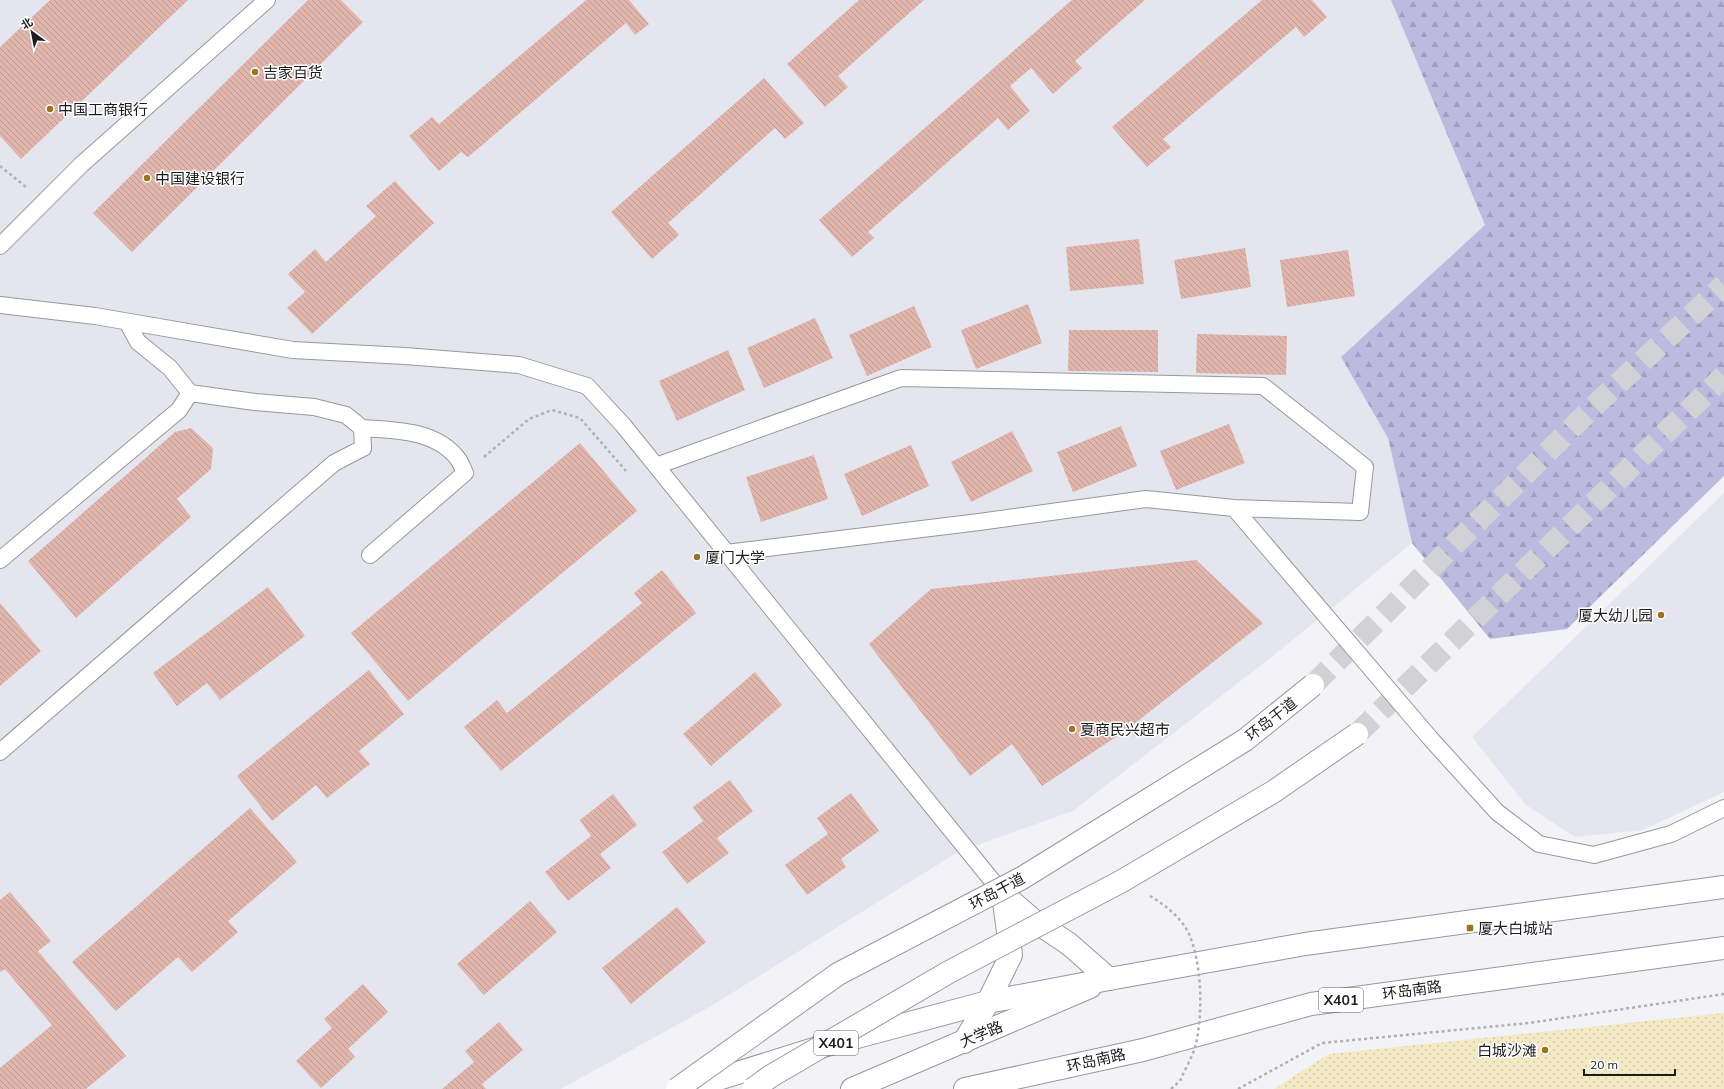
<svg xmlns="http://www.w3.org/2000/svg" width="1724" height="1089" font-family="Mulish,'Noto Sans SC',sans-serif">
  <defs>
    <pattern id="forest-firs" width="22" height="20" patternUnits="userSpaceOnUse"><rect width="22" height="20" fill="#bcbadf"/><path d="M5 1l3.5 6h-7zM16 11l3.5 6h-7z" fill="#a19fbf"/></pattern>
    <pattern id="sand-dots" width="8" height="8" patternUnits="userSpaceOnUse"><rect width="8" height="8" fill="#f3e9c4"/><path d="M2 2h.1M6 6h.1" fill="none" stroke="#d0c7a8" stroke-width="1.8" stroke-linecap="round"/></pattern>
    <pattern id="building-back-hatch" width="6" height="6" patternUnits="userSpaceOnUse"><rect width="6" height="6" fill="#dfb5ac"/><path d="M-1 5l2 2M0 0l6 6M5-1l2 2" fill="none" stroke="#bf9b94"/></pattern>
  </defs>
  <rect width="100%" height="100%" fill="#f2f2f7"/>
  <path fill="#e5e5f0" d="M0 0H1391L1485 225 1341 357 1388 438 1412 543 1269 659 1073 811 958 852 711 1006 561 1089H0Z
    M1724 493V792L1643 830 1575 837 1526 805 1472 737Z"/>
  <path fill="url(#forest-firs)" d="M1391 0H1724V476L1567 629 1490 639 1412 543 1388 438 1341 357 1485 225Z"/>
  <path fill="url(#sand-dots)" d="M1724 1013V1089H1274L1329 1054Z"/>
  <path fill="url(#building-back-hatch)" d="M50 0H188L21 159 0 136V47Z
    M308 0H341L363 22 132 252 93 213Z
    M586 0H629L649 24 635 35 626 23 468 157 461 152 439 171 409 136 432 117 439 124Z
    M859 0H924L838 76 848 87 825 107 787 64Z
    M1072 0H1145L1075 61 1082 68 1053 94 1031 68 1010 86 1030 111 1008 130 998 118 868 232 874 238 852 257 819 220Z
    M1262 0H1312L1327 17 1304 37 1296 27 1163 139 1171 147 1147 167 1112 127Z
    M764 78 804 123 785 139 775 128 668 223 679 235 652 259 611 212Z
    M395 181 434 223 312 334 287 308 305 292 288 274 315 249 326 262 376 216 366 206Z
    M1139 239 1144 284 1070 291 1066 247Z
    M1245 248 1251 287 1181 299 1174 260Z
    M1348 250 1355 296 1287 307 1280 260Z
    M1028 304 1042 343 976 369 961 330Z
    M914 306 932 347 867 376 849 335Z
    M815 318 833 358 764 388 747 348Z
    M1069 330H1158V372L1068 371Z
    M1197 334 1287 336 1286 375 1196 373Z
    M728 350 745 390 677 421 659 381Z
    M1229 424 1245 463 1176 490 1160 451Z
    M1121 426 1137 466 1073 492 1057 452Z
    M191 428 213 448 211 469 177 499 191 517 76 618 28 561 175 432Z
    M1012 431 1033 471 971 502 951 462Z
    M580 443 637 511 408 701 351 633Z
    M911 445 929 486 862 516 844 474Z
    M814 455 828 499 761 522 746 477Z
    M1196 560 1263 623 1125 731 1042 786 1012 744 970 776 869 644 931 589Z
    M662 570 696 613 501 771 464 727 497 700 507 713 642 603 634 593Z
    M268 587 305 636 220 700 207 683 177 706 153 673Z
    M0 603 41 651 0 686Z
    M369 670 404 714 359 751 370 764 327 798 316 785 272 821 237 776Z
    M755 672 782 705 711 766 683 734Z
    M730 780 753 811 717 838 729 853 687 884 662 852 703 821 693 807Z
    M851 793 879 831 841 859 846 867 807 895 785 865 828 834 817 818Z
    M613 794 637 825 600 854 611 868 568 901 545 872 591 836 580 820Z
    M250 808 297 862 228 921 238 932 192 972 178 957 116 1011 72 962Z
    M10 892 51 941 38 951 126 1056 86 1089H0V1068L52 1025 5 969 0 972V900Z
    M530 901 557 932 484 995 457 964Z
    M677 907 706 942 631 1004 602 968Z
    M363 984 388 1012 348 1049 355 1057 321 1088 296 1061 332 1028 324 1019Z
    M499 1022 523 1050 482 1084 486 1089H442L474 1062 465 1051Z"/>
  <g fill="none" stroke-linecap="round" stroke-linejoin="round">
    <path stroke="#d2d2d6" stroke-width="22" stroke-dasharray="22 11" stroke-linecap="butt" d="M1313 685 1591 409 1724 285
      M1357 734 1724 376"/>
    <defs>
      <path id="service" d="M0 246 82 164 267 0
        M0 305 95 316 293 350 405 356 519 365 587 386 623 425 1003 894
        M362 428C395 430 436 430 458 459 461 463 463 469 465 473L370 555
        M656 466 901 378 1263 386 1365 467 1360 512 1234 508
        M726 553 979 522 1146 499 1234 508 1430 738 1497 812 1539 844 1594 855 1671 834 1724 808
        M0 560 179 410 190 393 170 368 138 342 127 322
        M0 752 334 463 363 448 362 428 346 415 314 407 255 402 190 393"/>
      <path id="minor" d="M1003 894 1033 920 1069 944 1109 979
        M964 1042 988 1002 1011 955 1003 894"/>
      <path id="tertiary" d="M852 1089 1090 987"/>
      <path id="primary" d="M1109 979 1305 944 1724 887
        M965 1089 1143 1050 1311 1004 1724 948"/>
      <path id="trunk" d="M686 1089 827 1045 988 1002 1109 979"/>
    </defs>
    <use href="#service" stroke="#98989c" stroke-width="18"/>
    <use href="#minor" stroke="#98989c" stroke-width="24"/>
    <use href="#tertiary" stroke="#98989c" stroke-width="24"/>
    <use href="#primary" stroke="#98989c" stroke-width="24"/>
    <use href="#trunk" stroke="#98989c" stroke-width="24"/>
    <path stroke="#b0b0b4" stroke-width="2.5" stroke-dasharray="3 3" stroke-linecap="butt" d="M0 166 26 187
      M484 457 529 419 552 410 580 418 626 471
      M1171 1089 1180 1081
      M1238 1089 1322 1043 1529 1023 1724 994"/>
    <use href="#service" stroke="#fff" stroke-width="16"/>
    <use href="#minor" stroke="#fff" stroke-width="22"/>
    <use href="#tertiary" stroke="#fff" stroke-width="22"/>
    <use href="#primary" stroke="#fff" stroke-width="22"/>
    <use href="#trunk" stroke="#fff" stroke-width="22"/>
    <defs>
      <path id="trunk-bridge" d="M677 1089 838 974 1022 878 1245 740 1313 685
        M753 1089 771 1076 949 972 1122 881 1273 792 1357 734"/>
    </defs>
    <use href="#trunk-bridge" stroke="#98989c" stroke-width="24" stroke-linecap="butt"/>
    <path stroke="#b0b0b4" stroke-width="2.5" stroke-dasharray="3 3" stroke-linecap="butt" d="M1150 896C1165 905 1181 917 1189 934 1202 964 1203 1012 1196 1044 1193 1056 1185 1069 1180 1081"/>
    <use href="#trunk-bridge" stroke="#fff" stroke-width="22"/>
  </g>
  <g fill="#9a7521" stroke="#fff" stroke-width="1.5">
    <circle cx="255" cy="72" r="4"/>
    <circle cx="50" cy="109" r="4"/>
    <circle cx="147" cy="178" r="4"/>
    <circle cx="697" cy="557" r="4"/>
    <circle cx="1661" cy="615" r="4"/>
    <circle cx="1072" cy="729" r="4"/>
    <rect x="1466" y="924" width="8" height="8" rx="2"/>
    <circle cx="1545" cy="1050" r="4"/>
  </g>
  <g text-anchor="middle" dominant-baseline="central" stroke-width="3" stroke-linejoin="round" paint-order="stroke">
    <g fill="#fff" stroke="#606062" stroke-width="1">
      <rect x="1319" y="988" width="44" height="24" rx="3"/>
      <rect x="814" y="1031" width="44" height="24" rx="3"/>
    </g>
    <g font-size="14" font-weight="bold" fill="#1c1c1e">
      <text x="1341" y="1000">X401</text>
      <text x="836" y="1043">X401</text>
    </g>
    <g font-size="15" fill="#1c1c1e" stroke="#fff" text-anchor="start">
      <text x="263" y="72">吉家百货</text>
      <text x="58" y="109">中国工商银行</text>
      <text x="155" y="178">中国建设银行</text>
      <text x="705" y="557">厦门大学</text>
      <text x="1653" y="615" text-anchor="end">厦大幼儿园</text>
      <text x="1080" y="729">夏商民兴超市</text>
      <text x="1478" y="928">厦大白城站</text>
      <text x="1537" y="1050" text-anchor="end">白城沙滩</text>
    </g>
    <g font-size="15" fill="#1c1c1e" stroke="#fff">
      <text transform="translate(1271 719) rotate(-38)">环岛干道</text>
      <text transform="translate(997 891) rotate(-28)">环岛干道</text>
      <text transform="translate(1412 990) rotate(-8)">环岛南路</text>
      <text transform="translate(981 1034) rotate(-23)">大学路</text>
      <text transform="translate(1096 1060) rotate(-13)">环岛南路</text>
    </g>
  </g>
  <g transform="translate(32 32) rotate(328)" stroke="#ffffff" stroke-width="3" paint-order="stroke">
  <path d="M0-3L7 15L0 10L-7 15Z" fill="#1c1c1e"/>
  <text y="-6" font-size="11" font-weight="bold" text-anchor="middle" fill="#1c1c1e">北</text>
  </g>
  <path d="M1584 1069v6h91v-6" fill="none" stroke="#1c1c1e" stroke-width="2"/>
  <text x="1590" y="1069" font-size="12" fill="#1c1c1e" stroke="#ffffff" stroke-width="3" paint-order="stroke">20 m</text>
</svg>
